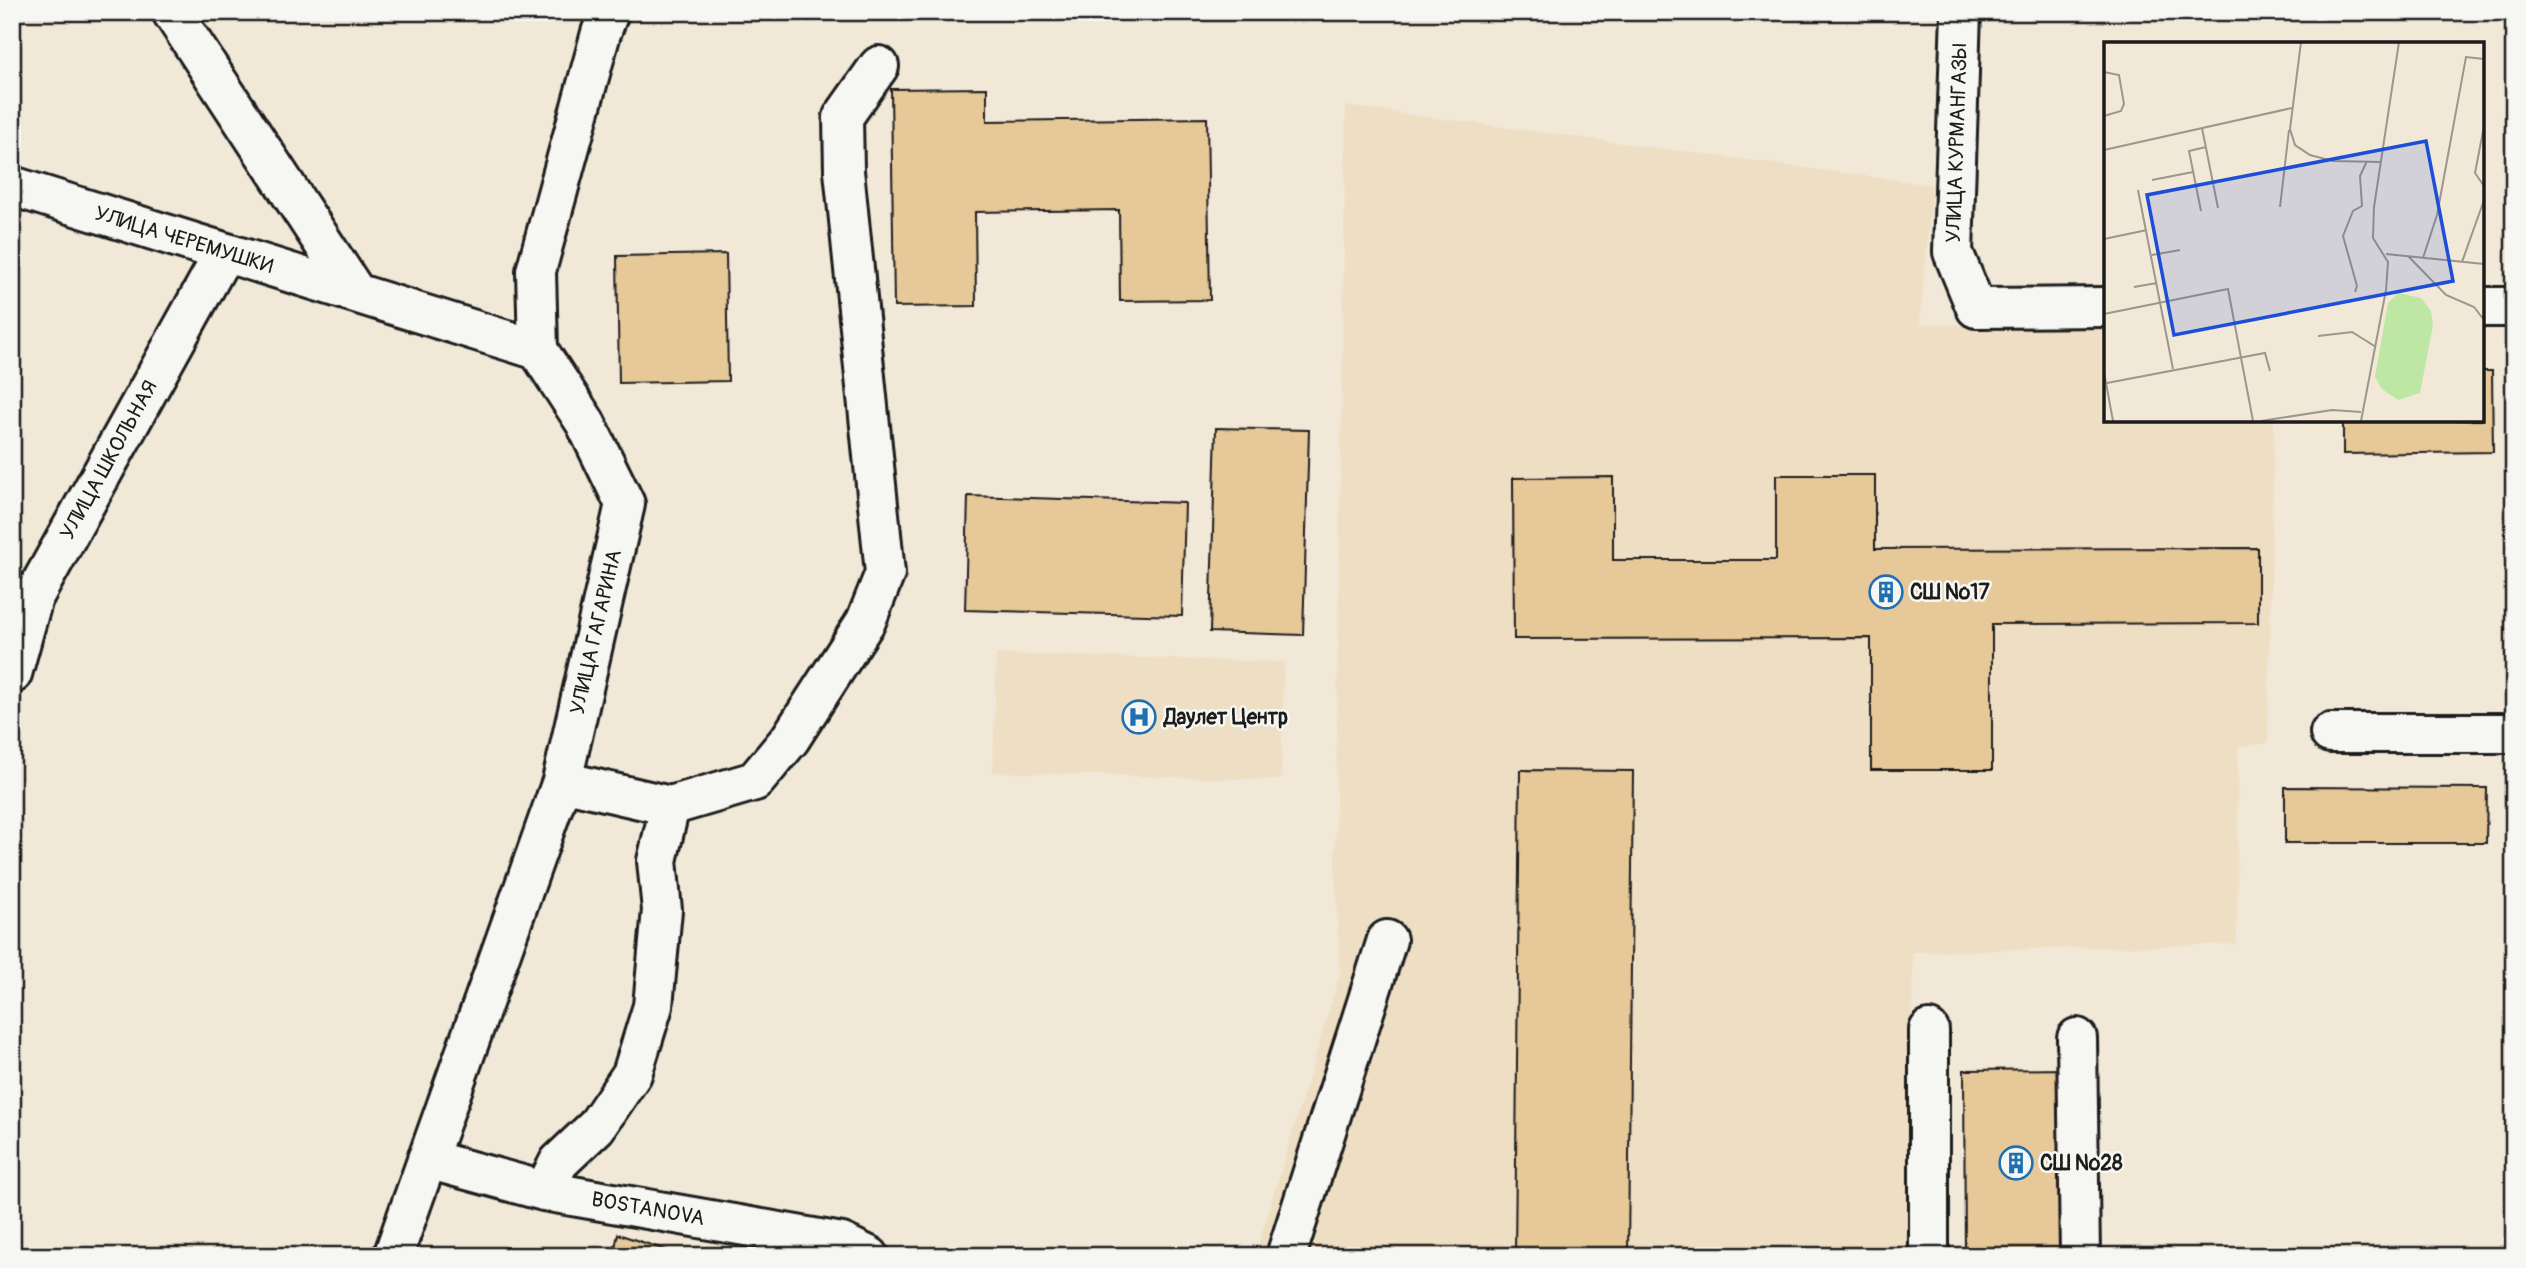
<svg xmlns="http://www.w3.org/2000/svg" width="2526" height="1268" font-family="Pangolin,sans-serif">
  <rect width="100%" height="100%" fill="#f1e8d7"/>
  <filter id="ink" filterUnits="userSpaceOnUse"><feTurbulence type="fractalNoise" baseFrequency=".0143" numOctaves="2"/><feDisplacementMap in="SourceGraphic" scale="14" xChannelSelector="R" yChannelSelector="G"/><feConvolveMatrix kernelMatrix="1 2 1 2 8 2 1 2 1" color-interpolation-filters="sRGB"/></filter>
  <g filter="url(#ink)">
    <path fill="#eedec4" d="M1346 106 1932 185 1920 324 2106 329V420H2274L2268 743 2238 747 2237 944 1913 952 1910 1256H1255L1340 974 1335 862Z
      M996 654 1284 662 1281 780 993 772Z"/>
    <path fill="#e6c899" stroke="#1c1c1c" stroke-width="2" d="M987 88V121L1207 118 1210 300 1120 301 1119 210 975 212 976 306 894 307 891 89Z
      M726 254 728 381 619 383 617 256Z
      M2482 371H2492L2493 452 2343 454V420H2482Z
      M1216 428 1309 430 1303 635 1210 632Z
      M1776 475H1875V549L2258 548V623L1992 624V770H1871V638L1514 639 1513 478 1613 477V560H1776Z
      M968 496 1185 503 1182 616 965 610Z
      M1520 770 1633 771 1628 1256H1515Z
      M2285 787 2487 788 2486 843H2285Z
      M2067 1069 2069 1256H1965L1964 1070Z
      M618 1234 684 1256H613Z"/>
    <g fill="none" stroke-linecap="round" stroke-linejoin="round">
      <defs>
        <path id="minor" d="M172 12 356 293
          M1961 12 1953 252 1976 308 2106 307
          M12 186 538 350
          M2482 307H2514
          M12 674 33 598 224 253
          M2330 733H2514
          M562 781 670 806
          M2077 1038 2080 1256
          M427 1159 544 1191 842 1243 869 1256
          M544 1191 559 1162 596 1127 632 1074 653 1006 662 910 657 861 670 806 755 781 790 739 866 621 885 573 844 171 843 117 879 66
          M393 1256 562 781 625 504 585 422 538 350 536 271 601 33 609 12
          M1286 1256 1387 940
          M1929 1256V1030"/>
      </defs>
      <use href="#minor" stroke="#1c1c1c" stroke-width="44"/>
      <use href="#minor" stroke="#f6f6f2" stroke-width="38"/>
    </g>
  </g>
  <defs>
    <symbol id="building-ring" viewBox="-11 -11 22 22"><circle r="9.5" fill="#f6f6f2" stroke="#1f6fb2" stroke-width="1.5"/><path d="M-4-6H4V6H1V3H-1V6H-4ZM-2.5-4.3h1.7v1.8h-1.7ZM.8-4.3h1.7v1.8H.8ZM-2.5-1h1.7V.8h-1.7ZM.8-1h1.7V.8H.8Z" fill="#1f6fb2"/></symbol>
    <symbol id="hospital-ring" viewBox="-11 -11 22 22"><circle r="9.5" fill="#f6f6f2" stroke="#1f6fb2" stroke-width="1.5"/><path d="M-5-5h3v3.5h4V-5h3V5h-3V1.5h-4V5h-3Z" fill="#1f6fb2"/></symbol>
  </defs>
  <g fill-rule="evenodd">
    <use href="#building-ring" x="1867" y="573" width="38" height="38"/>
    <use href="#hospital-ring" x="1120" y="698" width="38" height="38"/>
    <use href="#building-ring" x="1997" y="1144" width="38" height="38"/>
  </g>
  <g text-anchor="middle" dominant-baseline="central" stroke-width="5" stroke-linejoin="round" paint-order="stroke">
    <g font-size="21" fill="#1c1c1c" stroke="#f6f6f2">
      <text transform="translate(1957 143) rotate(-88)">УЛИЦА КУРМАНГАЗЫ</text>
      <text transform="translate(184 240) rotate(17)">УЛИЦА ЧЕРЕМУШКИ</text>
      <text transform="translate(109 460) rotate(-61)">УЛИЦА ШКОЛЬНАЯ</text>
      <text transform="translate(596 632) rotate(-77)">УЛИЦА ГАГАРИНА</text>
      <text transform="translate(648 1209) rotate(10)">BOSTANOVA</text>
    </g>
    <g font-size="21" font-weight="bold" fill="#1c1c1c" stroke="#f6f6f2" text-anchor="start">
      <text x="1910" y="592">СШ №17</text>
      <text x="1164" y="717">Даулет Центр</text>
      <text x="2040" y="1163">СШ №28</text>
    </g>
  </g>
  <g transform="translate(2104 42)">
    <rect width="380" height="380" fill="#f1e8d7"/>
    <path d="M294 251 317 256 327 269 329 283 316 351 294 358 278 347 271 335 284 261Z" fill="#bde7a3"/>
    <path fill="none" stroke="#9c968c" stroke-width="2" d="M197 0 186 87 191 103 206 113 229 119 277 120M0 30 15 33 20 62 17 69 0 74M380 84 371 131 380 144M98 86 114 166M0 108 188 66M48 138 89 130M34 148 69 327M176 165 185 88M97 169 85 109 102 105M0 197 43 188M282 212 380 222M48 213 76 208M304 214 342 253 370 265 380 278M319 216 333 173 362 15 380 17M358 220 380 158M30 245 53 241M251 250 253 244 239 194 249 169 258 164 256 134 263 119M0 272 124 247 149 379M214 294 248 290 272 305M0 330 9 379M3 341 161 311 166 329M157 379 228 368 257 370M257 379 282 248 284 220 269 196 270 165 295 0"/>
    <path fill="#1d4ed8" fill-opacity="0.15" stroke="#1d4ed8" stroke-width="3.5" d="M322 99 349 239 70 293 43 153Z"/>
    <rect width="380" height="380" fill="none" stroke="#1c1c1c" stroke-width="3.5"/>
  </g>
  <rect width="2526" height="1268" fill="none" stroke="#f6f6f2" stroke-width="42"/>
  <rect x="21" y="21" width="2484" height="1226" fill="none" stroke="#1c1c1c" stroke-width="2.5" filter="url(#ink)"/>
</svg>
